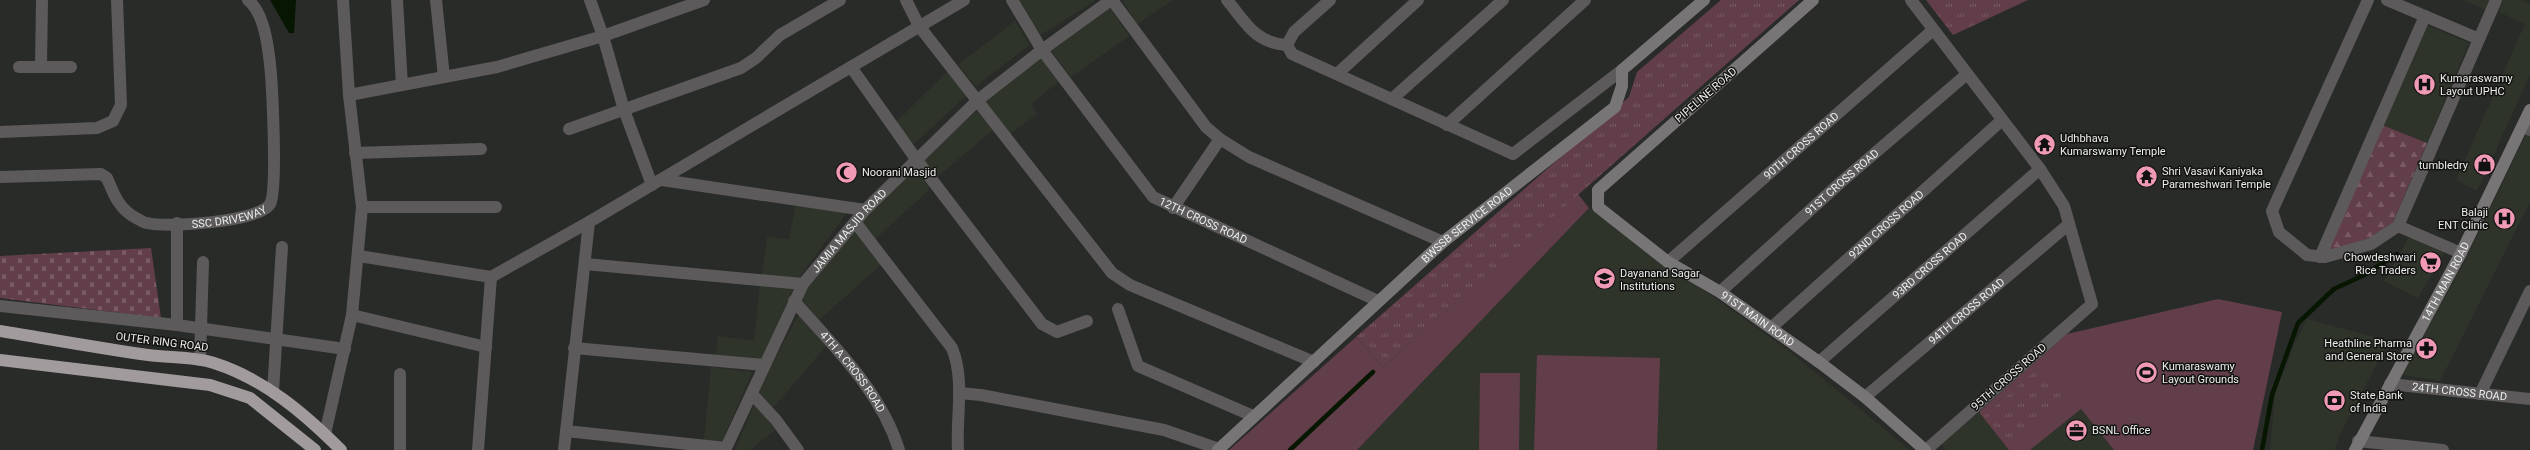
<svg xmlns="http://www.w3.org/2000/svg" width="2530" height="450" font-family="Roboto,sans-serif">
  <defs>
    <pattern id="forest-firs" width="22" height="20" patternUnits="userSpaceOnUse"><rect width="22" height="20" fill="#623e4a"/><path d="M5 1l3.5 6h-7zM16 11l3.5 6h-7z" fill="#795a64"/></pattern>
    <pattern id="cemetery-stones" width="16" height="16" patternUnits="userSpaceOnUse"><rect width="16" height="16" fill="#623e4a"/><path d="M2 7V4a2 2 0 0 1 4 0v3zM10 15v-3a2 2 0 0 1 4 0v3z" fill="#795a64"/></pattern>
    <pattern id="park-tufts" width="24" height="20" patternUnits="userSpaceOnUse"><rect width="24" height="20" fill="#623e4a"/><path d="M3 7l-1-3M5 7V3M7 7l1-3M15 17l-1-3M17 17v-4M19 17l1-3" fill="none" stroke="#795a64"/></pattern>
  </defs>
  <rect width="100%" height="100%" fill="#292b28"/>
  <path fill="#2f342b" d="M1017 0H1096L1039 36Z
    M1124 0H1173L1137 24 1123 1Z
    M2463 0H2491L2486 10Z
    M2503 0H2521L2530 4V75L2477 191 2456 180 2525 24 2499 12Z
    M1110 8 1129 36 1071 77 1051 51Z
    M1015 21 1030 45 976 86 958 65Z
    M2424 24 2469 43 2427 143 2382 125Z
    M1042 58 1058 82 1031 104 1037 114 1009 135 984 101Z
    M947 72 967 95 914 144 894 124Z
    M977 111 993 130 937 177 922 159Z
    M2526 134 2530 136V202L2440 381 2402 375 2462 267Z
    M915 167 930 189 874 240 859 221Z
    M796 203 849 210 797 280 762 276 767 237 789 239Z
    M1589 208 1789 351 1910 450H1357Z
    M855 229 882 264 819 320 801 299 823 265Z
    M2409 237 2445 252 2418 298 2384 281Z
    M760 284 794 287 761 362 716 357 718 336 754 341Z
    M799 314 827 345 773 408 757 392Z
    M2307 319 2389 341 2339 436 2335 450H2270L2275 393 2295 343Z
    M711 367 752 372 722 442H704Z
    M755 403 775 430 750 450H735Z
    M2081 409 2114 450H2030Z
    M1979 412 2009 450H1946L1940 443Z"/>
  <path fill="#623e4a" d="M1578 194 1589 208 1357 450H1229L1356 337 1383 367Z
    M2218 299 2282 312 2253 450H2114L2081 409 2030 450H2009L1979 412 2067 334Z
    M1537 355 1660 358 1657 450H1534Z
    M1480 373H1520L1519 450H1479Z"/>
  <path fill="url(#forest-firs)" d="M2382 125 2427 143 2393 222 2370 238 2326 252Z"/>
  <path fill="url(#cemetery-stones)" d="M151 248 161 318 0 298V256Z"/>
  <path fill="url(#park-tufts)" d="M1721 0H1799L1383 367 1356 337 1629 97 1637 72Z
    M1926 0H2028L1953 35Z
    M2039 368 2065 399 2008 448 1983 417Z"/>
  <path fill="#071600" d="M270 0H296L294 33H289Z"/>
  <g fill="none" stroke-linecap="round" stroke-linejoin="round">
    <path stroke="#071600" stroke-width="4.5" d="M1290 450 1373 372
      M2262 450 2272 395 2298 323 2334 289 2364 275 2397 254"/>
    <g stroke="#5d5a5b" stroke-width="12">
      <path d="M397 0 402 85"/>
      <path d="M436 0 444 77"/>
      <path d="M590 0 603 36 624 110 652 185"/>
      <path d="M906 0 919 26 1112 273 1130 285 1314 362"/>
      <path id="s1" d="M1012 0 1042 50 1153 197 1378 301"/>
      <path d="M1112 0 1206 127 1220 139 1249 157 1443 242"/>
      <path d="M1227 0C1246 23 1255 43 1287 45"/>
      <path d="M1330 0 1294 32 1287 45 1292 54 1513 154 1622 70"/>
      <path d="M1911 0 2040 169 2064 206 2092 304 1926 450"/>
      <path d="M2368 0 2272 211 2279 232 2307 255 2325 257 2371 244 2398 226 2496 0"/>
      <path d="M2387 0 2479 39"/>
      <path d="M19 67H71"/>
      <path d="M41 67 42 0"/>
      <path d="M851 67 916 159 1042 324 1057 332 1087 321"/>
      <path d="M1337 74 1418 0"/>
      <path d="M349 95 497 67 603 36 704 0"/>
      <path d="M1392 99 1503 0"/>
      <path d="M1447 125 1585 0"/>
      <path d="M2522 127 2530 130"/>
      <path d="M569 129 741 68 756 58 780 35 840 0"/>
      <path d="M0 132 97 128 113 121 121 105 117 0"/>
      <path d="M355 153 481 149"/>
      <path id="s2" d="M0 177 101 174 107 178C114 195 119 209 136 218 140 220 144 223 147 223 168 228 259 222 270 204 278 191 272 76 269 56 267 39 262 11 248 0"/>
      <path d="M662 180 865 210"/>
      <path d="M362 207H496"/>
      <path d="M1173 208 1220 139"/>
      <path d="M855 222 952 348C965 380 956 416 958 450"/>
      <path d="M177 223V325"/>
      <path d="M2398 226 2461 253"/>
      <path d="M359 256 491 277 589 222 964 0"/>
      <path d="M2320 257 2425 16"/>
      <path id="s3" d="M1668 262 1933 30"/>
      <path d="M585 264 803 284"/>
      <path id="s4" d="M1720 292 1840 183 1967 74"/>
      <path id="s5" d="M794 301C834 347 881 391 899 450"/>
      <path d="M0 306 177 325 345 349"/>
      <path d="M1118 309 1138 366 1253 416"/>
      <path d="M352 315 486 347"/>
      <path id="s6" d="M1771 328 2002 120"/>
      <path d="M574 348 764 365"/>
      <path d="M200 360 203 262"/>
      <path id="s7" d="M1819 362 2040 169"/>
      <path d="M400 374V450"/>
      <path id="s8" d="M2390 384 2530 399"/>
      <path d="M273 392 282 247"/>
      <path d="M959 393 981 395 1164 430 1219 449"/>
      <path d="M752 394 776 420 798 450"/>
      <path d="M2480 394 2530 291"/>
      <path id="s9" d="M1865 397 2069 224"/>
      <path d="M566 431 726 448"/>
      <path d="M325 434 352 315 362 207 349 95 343 0"/>
      <path d="M2358 441 2443 450"/>
      <path d="M478 450 491 277"/>
      <path d="M564 450 589 222"/>
      <path id="s10" d="M725 450 803 284 865 210 978 100 1042 50 1111 0"/>
    </g>
    <g stroke="#787576" stroke-width="12">
      <path id="s11" d="M1813 0 1598 190V207L1668 262 1720 292 1819 362 1865 397 1925 450"/>
      <path id="s12" d="M1218 450 1443 242 1615 107 1622 86V70L1704 0"/>
      <path id="s13" d="M2355 450 2461 253 2530 110"/>
    </g>
    <path stroke="#a19b9d" stroke-width="12" d="M0 331C49 339 98 348 148 355 169 358 194 356 214 363 264 379 304 413 341 450
      M0 360 210 385 250 398 315 450"/>
  </g>
  <defs>
    <symbol id="hospital-disc" viewBox="-11 -11 22 22"><circle r="9.5" fill="#f09ab6" stroke="#131412"/><path d="M-5-5h3v3.5h4V-5h3V5h-3V1.5h-4V5h-3Z" fill="#111"/></symbol>
    <symbol id="temple-disc" viewBox="-11 -11 22 22"><circle r="9.5" fill="#f09ab6" stroke="#131412"/><path d="M0-6L5-2H3V0L6.5 2.5H4V6H1.5V3h-3V6H-4V2.5H-6.5L-3 0V-2H-5Z" fill="#111"/></symbol>
    <symbol id="shop-disc" viewBox="-11 -11 22 22"><circle r="9.5" fill="#f09ab6" stroke="#131412"/><path d="M-5-2.5h2.3a2.7 3.5 0 0 1 5.4 0H5L5.5 6h-11ZM-1.5-2.5h3a1.5 2.3 0 0 0-3 0Z" fill="#111"/></symbol>
    <symbol id="mosque-disc" viewBox="-11 -11 22 22"><circle r="9.5" fill="#f09ab6" stroke="#131412"/><path d="M3.5-4.9A6 6 0 1 0 3.5 4.9A5 5 0 1 1 3.5-4.9Z" fill="#111"/></symbol>
    <symbol id="supermarket-disc" viewBox="-11 -11 22 22"><circle r="9.5" fill="#f09ab6" stroke="#131412"/><path d="M-6-5.5h2.5l.6 2H6L4.5 2H-2.5L-4.4-4H-6ZM-1.5 3.2a1.3 1.3 0 1 0 .1 0ZM3 3.2a1.3 1.3 0 1 0 .1 0Z" fill="#111"/></symbol>
    <symbol id="university-disc" viewBox="-11 -11 22 22"><circle r="9.5" fill="#f09ab6" stroke="#131412"/><path d="M0-5L7-2L0 1L-7-2ZM-4 1L0 2.5L4 1V4Q0 6-4 4Z" fill="#111"/></symbol>
    <symbol id="pharmacy-disc" viewBox="-11 -11 22 22"><circle r="9.5" fill="#f09ab6" stroke="#131412"/><path d="M-2-6h4v4h4v4h-4v4h-4v-4h-4v-4h4Z" fill="#111"/></symbol>
    <symbol id="stadium-disc" viewBox="-11 -11 22 22"><circle r="9.5" fill="#f09ab6" stroke="#131412"/><path d="M0-5a6.5 5 0 1 0 0 10a6.5 5 0 1 0 0-10ZM-3.5-1.8h7v3.6h-7Z" fill="#111"/></symbol>
    <symbol id="bank-disc" viewBox="-11 -11 22 22"><circle r="9.5" fill="#f09ab6" stroke="#131412"/><path d="M-6-4H6V4H-6ZM0-2.3a2.3 2.3 0 1 0 0 4.6a2.3 2.3 0 1 0 0-4.6Z" fill="#111"/></symbol>
    <symbol id="office-disc" viewBox="-11 -11 22 22"><circle r="9.5" fill="#f09ab6" stroke="#131412"/><path d="M-6-3h4V-5.5h4V-3h4V5H-6ZM-1-4.5V-3h2v-1.5ZM-6 0V1H6V0Z" fill="#111"/></symbol>
  </defs>
  <g fill-rule="evenodd">
    <use href="#hospital-disc" x="2412" y="72" width="25" height="25"/>
    <use href="#temple-disc" x="2032" y="132" width="25" height="25"/>
    <use href="#shop-disc" x="2472" y="152" width="25" height="25"/>
    <use href="#mosque-disc" x="834" y="160" width="25" height="25"/>
    <use href="#temple-disc" x="2134" y="164" width="25" height="25"/>
    <use href="#hospital-disc" x="2492" y="206" width="25" height="25"/>
    <use href="#supermarket-disc" x="2418" y="250" width="25" height="25"/>
    <use href="#university-disc" x="1592" y="266" width="25" height="25"/>
    <use href="#pharmacy-disc" x="2414" y="336" width="25" height="25"/>
    <use href="#stadium-disc" x="2134" y="360" width="25" height="25"/>
    <use href="#bank-disc" x="2322" y="388" width="25" height="25"/>
    <use href="#office-disc" x="2064" y="418" width="25" height="25"/>
  </g>
  <g text-anchor="middle" dominant-baseline="central" stroke-width="3" stroke-linejoin="round" paint-order="stroke">
    <g font-size="11" fill="#eceeeb" stroke="#131412" text-anchor="start">
      <text x="2440" y="78">Kumaraswamy<tspan x="2440" dy="13">Layout UPHC</tspan></text>
      <text x="2060" y="138">Udhbhava<tspan x="2060" dy="13">Kumarswamy Temple</tspan></text>
      <text x="2468" y="165" text-anchor="end">tumbledry</text>
      <text x="2162" y="171">Shri Vasavi Kaniyaka<tspan x="2162" dy="13">Parameshwari Temple</tspan></text>
      <text x="862" y="172">Noorani Masjid</text>
      <text x="2488" y="212" text-anchor="end">Balaji<tspan x="2488" dy="13">ENT Clinic</tspan></text>
      <text x="2416" y="257" text-anchor="end">Chowdeshwari<tspan x="2416" dy="13">Rice Traders</tspan></text>
      <text x="1620" y="273">Dayanand Sagar<tspan x="1620" dy="13">Institutions</tspan></text>
      <text x="2412" y="343" text-anchor="end">Heathline Pharma<tspan x="2412" dy="13">and General Store</tspan></text>
      <text x="2162" y="366">Kumaraswamy<tspan x="2162" dy="13">Layout Grounds</tspan></text>
      <text x="2350" y="395">State Bank<tspan x="2350" dy="13">of India</tspan></text>
      <text x="2092" y="430">BSNL Office</text>
    </g>
    <g font-size="11" fill="#eceeeb" stroke="#131412">
      <text transform="translate(1706 95) rotate(-41)">PIPELINE ROAD</text>
      <text stroke="none"><textPath href="#s3" startOffset="177">90TH CROSS ROAD</textPath></text>
      <text stroke="none"><textPath href="#s4" startOffset="164">91ST CROSS ROAD</textPath></text>
      <text stroke="none"><textPath href="#s2" startOffset="254">SSC DRIVEWAY</textPath></text>
      <text stroke="none"><textPath href="#s1" startOffset="298">12TH CROSS ROAD</textPath></text>
      <text stroke="none"><textPath href="#s6" startOffset="155">92ND CROSS ROAD</textPath></text>
      <text stroke="none"><textPath href="#s12" startOffset="336">BWSSB SERVICE ROAD</textPath></text>
      <text stroke="none"><textPath href="#s10" startOffset="254">JAMIA MASJID ROAD</textPath></text>
      <text stroke="none"><textPath href="#s7" startOffset="147">93RD CROSS ROAD</textPath></text>
      <text stroke="none"><textPath href="#s13" startOffset="191">14TH MAIN ROAD</textPath></text>
      <text stroke="none"><textPath href="#s9" startOffset="133">94TH CROSS ROAD</textPath></text>
      <text stroke="none"><textPath href="#s11" startOffset="499">91ST MAIN ROAD</textPath></text>
      <text transform="translate(162 342) rotate(7)">OUTER RING ROAD</text>
      <text stroke="none"><textPath href="#s5" startOffset="92">4TH A CROSS ROAD</textPath></text>
      <text transform="translate(2009 377) rotate(-41)">95TH CROSS ROAD</text>
      <text stroke="none"><textPath href="#s8" startOffset="70">24TH CROSS ROAD</textPath></text>
    </g>
  </g>
</svg>
